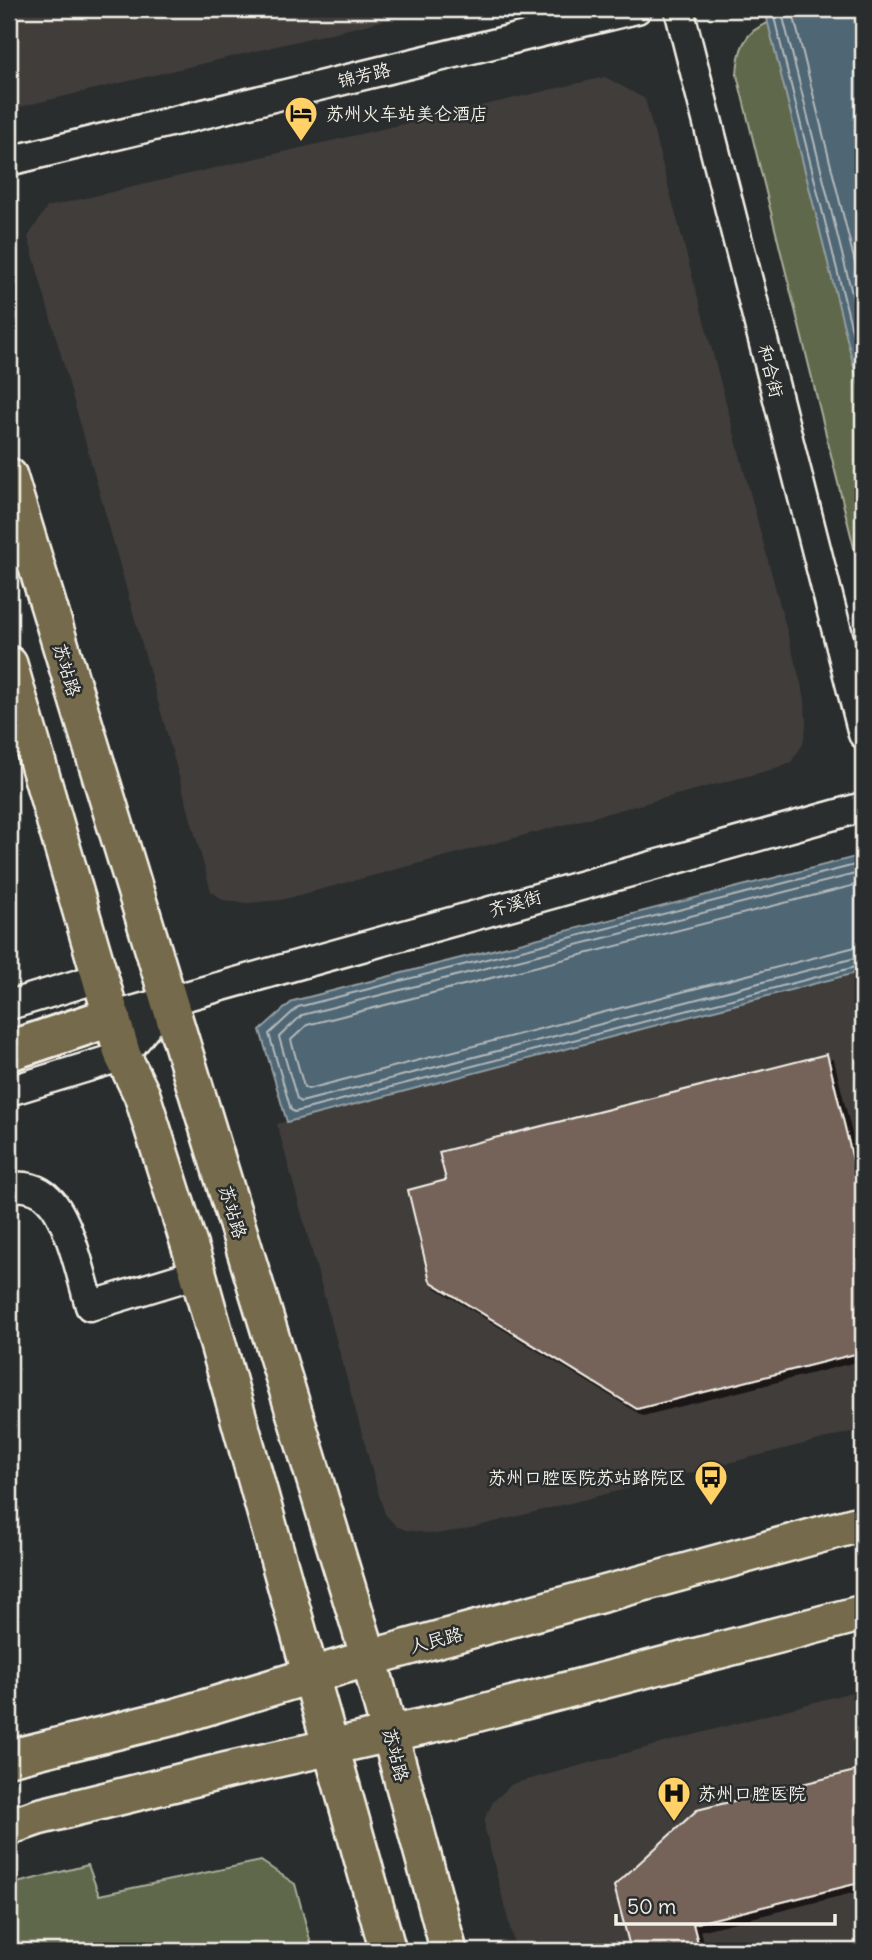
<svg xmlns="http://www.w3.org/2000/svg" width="872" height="1960" font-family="Delius,'LXGW WenKai TC',sans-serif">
  <defs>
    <filter id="shadow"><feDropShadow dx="6" dy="6" stdDeviation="0" flood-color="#0009"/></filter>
  </defs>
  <rect width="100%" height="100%" fill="#2a2d2e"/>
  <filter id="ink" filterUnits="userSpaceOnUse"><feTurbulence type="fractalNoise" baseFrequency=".0143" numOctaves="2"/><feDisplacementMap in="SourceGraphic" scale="14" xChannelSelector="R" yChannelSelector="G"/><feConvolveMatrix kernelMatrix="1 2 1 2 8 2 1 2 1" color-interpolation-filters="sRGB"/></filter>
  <g filter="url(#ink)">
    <path fill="#403e3b" d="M9 9H432L15 108H9Z
      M605 77 645 99 805 699 806 726 803 744 791 762 770 770 281 900 247 903 223 900 211 891 28 237 47 207Z
      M863 971V1429L463 1530 434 1534 406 1530 396 1526 385 1514 378 1492 277 1124Z
      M863 1689V1951H516L485 1829V1818L493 1802 512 1784Z"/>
    <path fill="#61674c" stroke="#aaac9a" stroke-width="2" d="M863 9V584L737 75C738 51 744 31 768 23Z
      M261 1861 295 1884 313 1951H9V1885L88 1865 99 1895Z"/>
    <path fill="#506674" stroke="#929ea2" stroke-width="2" d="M765 9H863V403L768 23Z
      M863 855V971L287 1122 260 1030 293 1001Z"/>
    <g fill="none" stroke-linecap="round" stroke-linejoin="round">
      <path stroke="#b2b9ba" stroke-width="2" d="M772 9 863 374
        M781 9 863 338
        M792 9 863 295
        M863 863 298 1007 269 1034 291 1110 295 1112 863 965
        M863 872 302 1015 279 1037 297 1099 301 1102 863 956
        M863 883 307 1025 291 1040 304 1087 308 1089 863 945"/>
    </g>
    <path fill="#74645a" stroke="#f4f1e8" stroke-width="2" filter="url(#shadow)" d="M827 1054 863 1201V1352L637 1409 430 1281 408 1190 446 1180 439 1152Z
      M863 1769V1882L693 1924 700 1951H631L614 1886 697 1810Z"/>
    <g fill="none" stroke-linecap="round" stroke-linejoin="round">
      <defs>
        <path id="minor" d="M679 9 863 734
          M9 161 637 9
          M9 1005 99 978
          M111 1017 863 807
          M9 1091 123 1056 168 1000
          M9 1187C23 1185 39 1188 49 1199 69 1218 82 1278 90 1306L198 1273"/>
        <path id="major" d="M9 476 369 1658 449 1951
          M9 664 123 1056 142 1095 198 1273 388 1951
          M9 1758 174 1717 369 1658 863 1523
          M9 1827 38 1817 228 1770 456 1719 863 1613"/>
        <path id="highway" d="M9 1051 111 1017"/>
      </defs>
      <use href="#minor" stroke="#f4f1e8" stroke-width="33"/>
      <use href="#major" stroke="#f4f1e8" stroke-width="40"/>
      <use href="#highway" stroke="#f4f1e8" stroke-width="44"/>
      <use href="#minor" stroke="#2a2d2e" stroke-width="28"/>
      <use href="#major" stroke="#756b4b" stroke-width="35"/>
      <use href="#highway" stroke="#756b4b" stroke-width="38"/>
    </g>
  </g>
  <defs>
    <symbol id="hotel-pin" viewBox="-11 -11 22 30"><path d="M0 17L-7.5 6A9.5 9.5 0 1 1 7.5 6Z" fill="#ffd166" stroke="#2a2d2e"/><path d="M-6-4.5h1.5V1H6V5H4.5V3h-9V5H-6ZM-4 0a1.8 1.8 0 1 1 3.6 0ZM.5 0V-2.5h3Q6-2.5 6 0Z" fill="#111"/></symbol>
    <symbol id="bus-pin" viewBox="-11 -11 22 30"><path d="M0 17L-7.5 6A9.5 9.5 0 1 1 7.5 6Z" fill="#ffd166" stroke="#2a2d2e"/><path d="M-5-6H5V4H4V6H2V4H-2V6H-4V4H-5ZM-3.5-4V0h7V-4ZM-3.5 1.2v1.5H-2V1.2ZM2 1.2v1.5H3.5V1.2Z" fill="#111"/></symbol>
    <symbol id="hospital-pin" viewBox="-11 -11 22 30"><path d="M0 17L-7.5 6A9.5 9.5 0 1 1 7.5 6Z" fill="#ffd166" stroke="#2a2d2e"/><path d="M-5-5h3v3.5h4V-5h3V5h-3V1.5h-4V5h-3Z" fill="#111"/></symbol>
  </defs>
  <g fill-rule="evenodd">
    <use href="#hotel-pin" x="282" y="94" width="38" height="52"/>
    <use href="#bus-pin" x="692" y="1458" width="38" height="52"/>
    <use href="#hospital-pin" x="655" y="1774" width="38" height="52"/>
  </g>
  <g text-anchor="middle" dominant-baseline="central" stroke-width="5" stroke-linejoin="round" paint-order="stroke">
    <g font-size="18" fill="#f4f1e8" stroke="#2a2d2e">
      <text transform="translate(364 75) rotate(-14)">锦芳路</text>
      <text transform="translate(771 371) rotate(76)">和合街</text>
      <text transform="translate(67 670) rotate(73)">苏站路</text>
      <text transform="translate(515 903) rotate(-16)">齐溪街</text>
      <text transform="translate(233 1212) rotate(73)">苏站路</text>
      <text transform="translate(436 1640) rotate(-15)">人民路</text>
      <text transform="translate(396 1755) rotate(75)">苏站路</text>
    </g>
    <g font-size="18" fill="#f4f1e8" stroke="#2a2d2e" text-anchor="start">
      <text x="326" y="113">苏州火车站美仑酒店</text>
      <text x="686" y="1477" text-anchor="end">苏州口腔医院苏站路院区</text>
      <text x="698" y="1793">苏州口腔医院</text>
    </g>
  </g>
  <rect width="872" height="1960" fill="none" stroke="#2a2d2e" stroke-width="35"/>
  <rect x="18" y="18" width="837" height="1925" fill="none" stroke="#f4f1e8" stroke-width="2.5" filter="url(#ink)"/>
  <path d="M616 1914v10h219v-10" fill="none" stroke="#f4f1e8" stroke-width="3.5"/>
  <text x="627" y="1914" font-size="21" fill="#f4f1e8" stroke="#2a2d2e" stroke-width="5" paint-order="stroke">50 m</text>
</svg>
